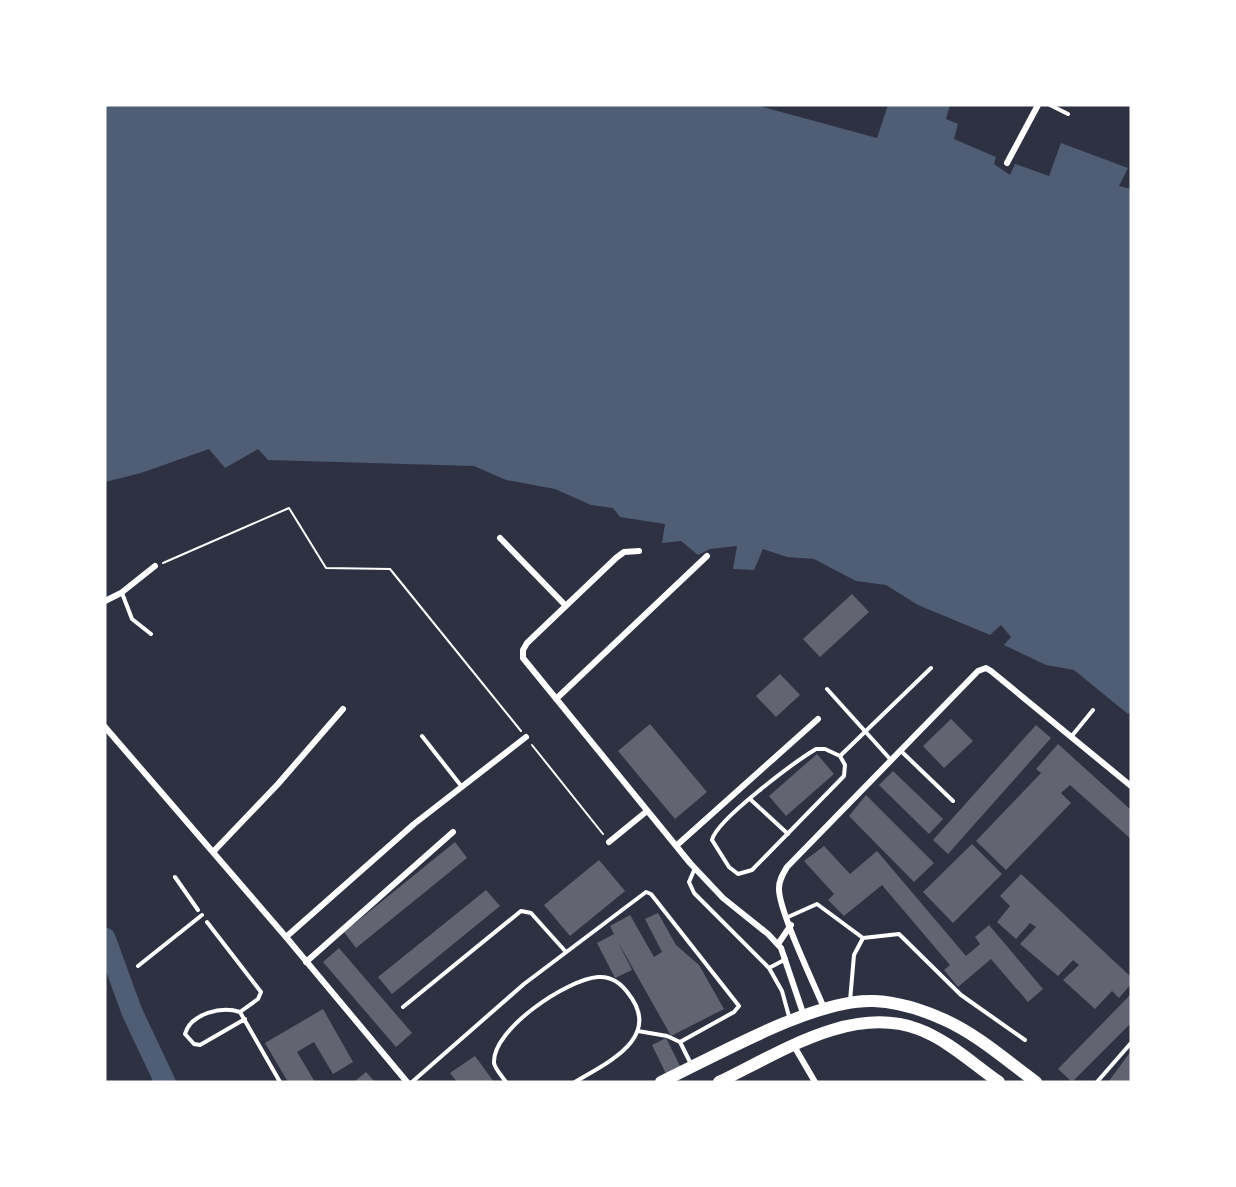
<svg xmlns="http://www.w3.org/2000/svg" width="1236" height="1187" font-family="'PT Sans',sans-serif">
  <rect width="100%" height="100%" fill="#2d3142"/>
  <path fill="#4f5d75" d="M105 105H756L877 138 888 105H950L946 119 958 124 954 139 996 157 994 164 1010 175 1015 164 1049 176 1061 143 1128 168 1119 186 1131 189V711L1128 714 1074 670 1046 665 1004 645 1011 637 1001 625 990 635 918 605 886 585 856 581 814 559 787 557 763 549 754 570 733 569 737 546 710 549 698 555 681 541 662 543 665 524 620 517 613 508 591 505 555 489 506 480 474 466 268 460 258 449 225 468 209 449 141 473 105 482Z"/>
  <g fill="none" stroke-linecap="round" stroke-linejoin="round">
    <path stroke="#4f5d75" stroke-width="21" d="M105 938 132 1012 165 1082"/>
  </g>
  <path fill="#626471" d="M852 594 869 612 820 657 803 639Z
    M780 674 800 695 776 717 756 696Z
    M951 719 973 741 944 768 923 746Z
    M650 724 707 792 675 819 618 751Z
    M1036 725 1051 738 948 854 933 840Z
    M1058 744 1131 810V839L1070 785 1061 793 1071 803 1006 870 976 841 1041 773 1036 769Z
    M817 754 834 774 786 816 769 796Z
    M893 771 943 819 929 834 879 785Z
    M866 795 934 863 914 882 849 816Z
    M455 842 467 858 356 948 344 932Z
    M972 844 1002 874 953 923 923 892Z
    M824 846 850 874 877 851 966 956 980 944 975 937 989 925 1043 989 1028 1002 991 959 958 987 944 970 950 965 882 885 844 916 828 900 834 894 804 861Z
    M599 860 625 891 570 936 544 905Z
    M1021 874 1131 977V984L1119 998 1112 991 1095 1009 1063 980 1079 965 1073 960 1058 976 1020 944 1036 927 1030 923 1016 939 997 922 1010 906 1000 896Z
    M486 890 500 906 392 994 378 977Z
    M658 913 676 945 699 965 724 1009 671 1036 617 940 632 970 615 978 597 943 614 934 610 926 630 915 654 957 662 952 645 919Z
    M339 948 412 1033 396 1047 323 962Z
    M1131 994V1023L1072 1082 1058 1069Z
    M323 1009 353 1062 333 1074 314 1042 297 1052 315 1082H288L265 1043Z
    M666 1038 681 1068 667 1076 652 1045Z
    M1131 1051V1082H1111L1109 1081Z
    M475 1056 494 1082H457L450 1073Z
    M366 1072 375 1082H354Z"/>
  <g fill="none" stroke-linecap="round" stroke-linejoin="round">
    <path stroke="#fff" stroke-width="2" d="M163 563 289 508 326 568 390 569 521 731
      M532 745 603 834"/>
    <path stroke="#fff" stroke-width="4" d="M1050 105 1068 114
      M122 593 132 619 151 634
      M827 689 891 760
      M422 736 462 787
      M1071 737 1093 710
      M901 751 953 801
      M840 756 825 749H816C796 761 716 820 712 840L729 867 738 874 752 870 844 776 845 765 840 756 931 668
      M750 799 788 834
      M695 868 689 882 694 893 769 968 786 959
      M175 877 198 910
      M788 917 817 904 863 938 899 934 961 995 1025 1040
      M207 922 261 992 258 999 240 1012 280 1082
      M138 966 202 915
      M769 968 782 991 790 1020
      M850 1001 854 955 863 938
      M403 1007 521 911 531 913 566 952
      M240 1012C222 1006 191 1013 185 1034L194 1044 200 1045 245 1019
      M638 1031 667 1036 680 1042
      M412 1082 524 984 646 892 651 894 739 1006 734 1012 680 1042 691 1064
      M506 1082C502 1076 495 1069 494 1063 492 1029 568 979 598 977 611 976 620 982 628 993 664 1038 606 1063 575 1082
      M1097 1082 1131 1043"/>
    <path stroke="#fff" stroke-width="6" d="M1007 163 1038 105
      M500 538 566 606
      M639 551 624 552 616 558 527 643 523 650V658L690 863 723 898 768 934 781 948 804 1016
      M105 601 121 593 155 566
      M556 699 707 556
      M105 727 286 937 407 1082
      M609 842 647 811
      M676 846 818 719
      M213 852 278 784 343 709
      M286 937 414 824 526 737
      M778 944 791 925
      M306 962 453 832
      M824 1008C814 984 778 909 779 888 779 880 783 874 787 867L978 671 986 668 991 671 1131 786
      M794 1046 815 1082"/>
    <path stroke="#fff" stroke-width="12" d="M661 1082C716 1056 816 998 874 1001 898 1002 923 1010 945 1020 978 1035 1007 1061 1036 1082
      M719 1082C778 1054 851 1004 918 1029 948 1040 973 1064 999 1082"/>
  </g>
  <rect width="1236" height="1187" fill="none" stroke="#ffffff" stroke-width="213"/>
</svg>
